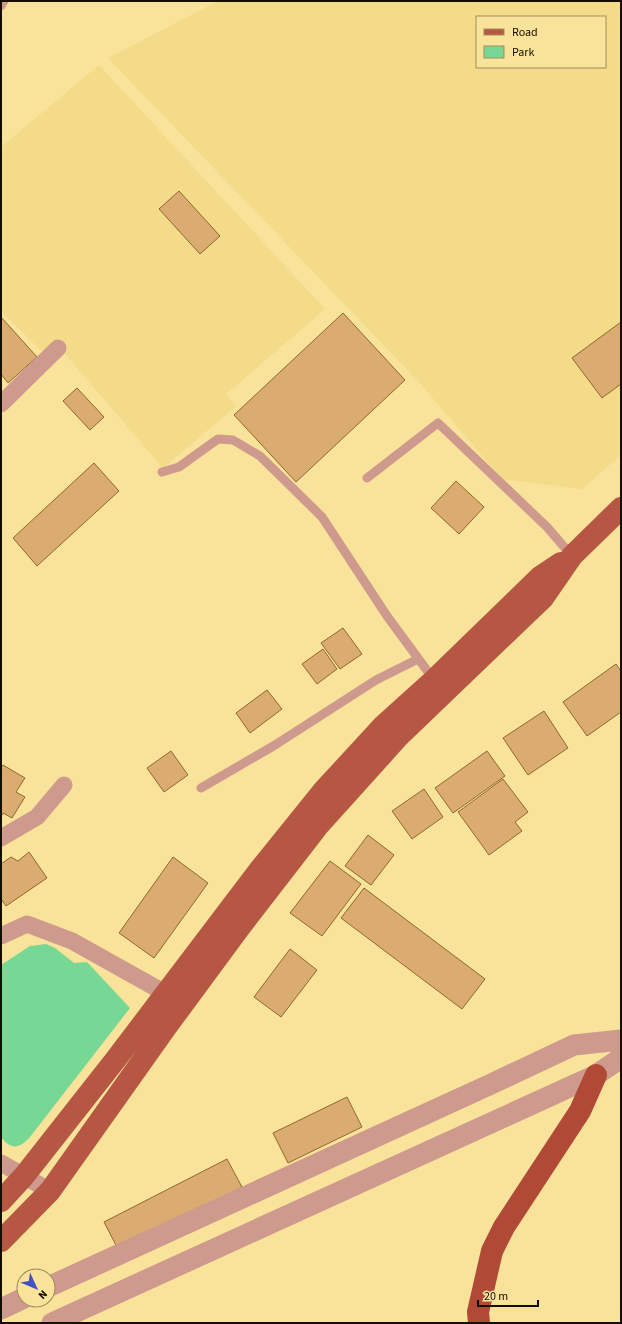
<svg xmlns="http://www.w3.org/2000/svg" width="622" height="1324" font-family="'Source Sans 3',sans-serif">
  <rect width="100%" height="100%" fill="#f9e29a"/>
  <path fill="#f4db8a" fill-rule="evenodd" d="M218 1H621V455L582 489 502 479 418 381 108 58ZM477 17H605V67H477Z
    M99 65 325 309 226 394 236 406 163 468 65 354 54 363 1 311V147Z"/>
  <path fill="#77d896" d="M46 944 55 948 74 963 87 962 130 1008 30 1137C19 1149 11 1150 1 1137V965L30 946Z"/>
  <path fill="#dbac71" stroke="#91672a" d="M179 191 220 236 200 254 159 209Z
    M343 313 405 380 296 482 234 415Z
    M1 317 37 357 8 383 1 374Z
    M621 322V384L602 398 572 358Z
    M77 388 104 417 90 430 63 401Z
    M94 463 119 491 37 566 13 538Z
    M456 481 484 507 459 534 431 508Z
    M343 628 362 654 340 669 321 643Z
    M323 649 337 669 317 684 302 664Z
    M616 664 621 671V712L587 736 563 702Z
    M267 690 282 709 250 733 236 713Z
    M544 711 568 748 528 775 503 738Z
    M171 751 188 775 164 792 147 768Z
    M487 751 505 776 453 813 435 788Z
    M3 765 25 778 16 792 25 797 12 818 3 813 1 817V768Z
    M503 779 528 812 515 822 522 831 489 855 458 812Z
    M424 789 443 817 412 839 392 811Z
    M368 835 394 855 371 885 345 866Z
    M29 852 47 878 6 906 1 899V864L11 857 18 861Z
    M173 857 208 883 154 958 119 933Z
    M330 861 361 884 322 936 290 913Z
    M364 888 485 979 462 1009 341 918Z
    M290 949 317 970 281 1017 254 997Z
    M347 1097 362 1127 288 1163 273 1133Z
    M227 1159 242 1187 119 1251 104 1222Z"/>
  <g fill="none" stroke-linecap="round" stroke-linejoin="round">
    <path stroke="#cf9a8e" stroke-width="9" d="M1 6 4 1
      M162 472 179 467 218 439 233 440 260 456 322 517 387 616 434 680
      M367 478 438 423 547 527 572 556
      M201 788 275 745 376 680 418 659"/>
    <path stroke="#cf9a8e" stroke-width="17" d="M1 404 58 348
      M1 838 37 817 64 785
      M1 936 27 924 72 941 165 993
      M1 1163 50 1191"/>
    <path stroke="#cf9a8e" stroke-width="21" d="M48 1287 489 1085 574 1045 621 1040
      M1 1309 24 1298
      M52 1323 596 1075 621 1058"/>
    <path stroke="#b65744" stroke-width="22" d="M1 1201 24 1176 116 1059 261 868 324 790 383 726 434 680 540 577 561 563
      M1 1241 50 1191 167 1026 240 927 318 826 399 736 543 598 572 556 621 508"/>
    <path stroke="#b04936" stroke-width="22" d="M479 1323 478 1312 492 1251 504 1227 580 1111 596 1075"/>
  </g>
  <rect width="622" height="1324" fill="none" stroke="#150e00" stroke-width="4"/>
  <rect x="476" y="16" width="130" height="52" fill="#f9e29a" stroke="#9e8d5c"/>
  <rect x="484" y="29" width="20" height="6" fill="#b65744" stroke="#9e8d5c"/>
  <text x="512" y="36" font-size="12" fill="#150e00">Road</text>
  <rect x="484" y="46" width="20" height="12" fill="#77d896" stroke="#9e8d5c"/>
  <text x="512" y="56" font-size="12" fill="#150e00">Park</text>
  <g transform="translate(36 1288) rotate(134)"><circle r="19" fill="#f9e29a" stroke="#9e8d5c"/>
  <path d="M0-3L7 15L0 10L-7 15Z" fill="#4351c5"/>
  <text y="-6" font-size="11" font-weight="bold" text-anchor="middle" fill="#150e00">N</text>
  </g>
  <path d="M478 1300v6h60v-6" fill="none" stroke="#150e00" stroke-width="2"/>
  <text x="484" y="1300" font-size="12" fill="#150e00" stroke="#f9e29a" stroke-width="3" paint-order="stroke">20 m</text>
</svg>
